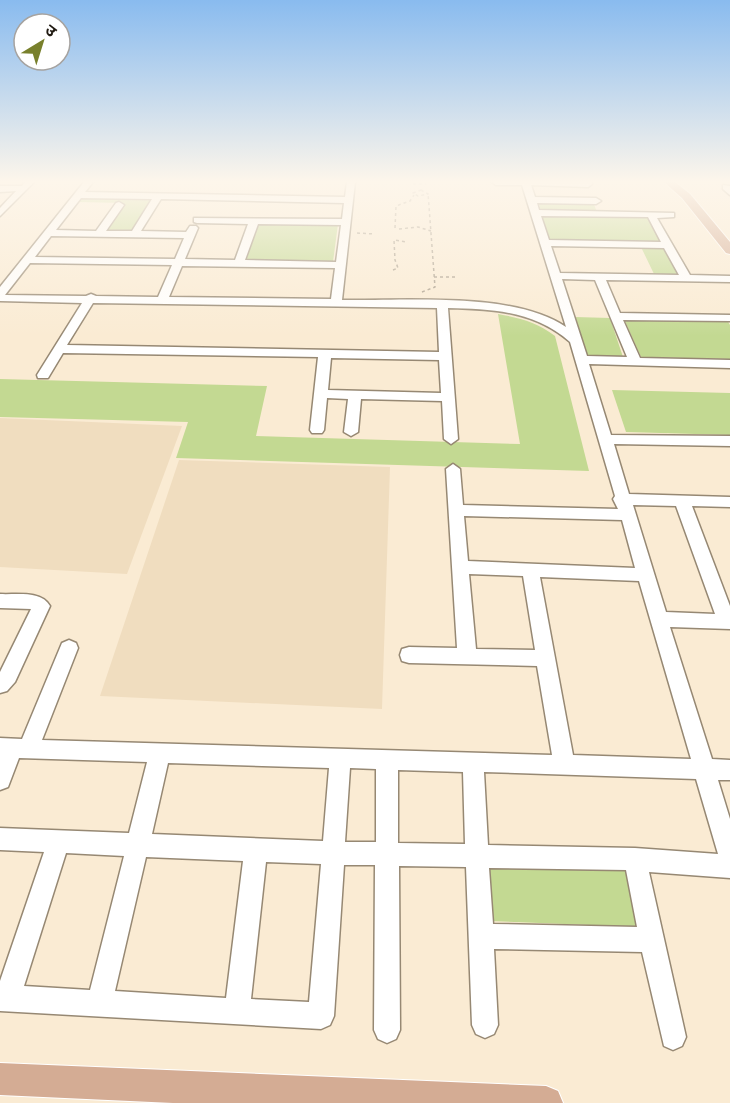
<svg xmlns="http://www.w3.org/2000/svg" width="730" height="1103" font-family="Roboto,'Noto Sans Devanagari',sans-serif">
  <rect width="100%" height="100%" fill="#faebd3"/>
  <path fill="#f0ddbf" d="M0 418 182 426 127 574 0 567Z
    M179 460 390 467 382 709 100 696Z"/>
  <path fill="#c3d992" d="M82 196 152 198 132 230H106L124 203 78 202Z
    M538 201 593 202 597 212 541 211Z
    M542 215 648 217 661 243 549 240Z
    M258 223 338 224 333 262 246 261Z
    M641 247H664L678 274H654Z
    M498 314C520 318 537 322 555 336L589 471 176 458 188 422 0 417V379L267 386 256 436 520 444Z
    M575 317 610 318 623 357 586 356Z
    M624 319 727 320 730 325V359L641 357Z
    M612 390 730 393V435L626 432Z
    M485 863 628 868 640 927 489 921Z"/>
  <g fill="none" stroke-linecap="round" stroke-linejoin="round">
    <defs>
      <path id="minor" d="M25 182H34L0 216V208L16 191 0 192V186H22Z
        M84 182H93L85 192 345 197 347 182H355L342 300C405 301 513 291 566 327L522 185H496L492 182H591L592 184 588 187 531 185 535 197 596 198 601 201 596 204 537 203 539 210 674 213V217L657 218 690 275 730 276V282L606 280 620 313 730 315V321L623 320 640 358 730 360V368L589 364 611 435 730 436V446L614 444 629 494 730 497V507L692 506 730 606V629L670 627 712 759 730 760V780H718L730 819V878L649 872 686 1037 682 1046 673 1050 664 1046 642 952 494 949 498 1025 494 1034 485 1038 476 1034 472 1025 466 867 399 866 400 1030 396 1039 387 1043 378 1039 374 1030 375 865H344L334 1016 330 1025 321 1029 0 1011V981L44 852 0 850V828L129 833 147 762 19 758 8 787 0 790V738L22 739 62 643 69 640 76 643 78 648 42 740 552 755 537 666 409 663 402 661 400 655 402 649 409 647 457 648 446 469 453 464 460 469 463 505 618 509 613 499 615 496 570 342C535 311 493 309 448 308L458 439 451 444 444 439 442 401 361 399 358 432 351 436 344 432 348 399 327 398 324 430 322 433H312L310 430 318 357 63 353 48 378H38L37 375 82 303 0 301V287ZM81 198 152 199 132 231H106L124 205 119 202 116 203 96 231 56 230ZM161 199 344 203 342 219 194 218V222L197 223 248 224 235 260 185 259 198 228 196 226H190L186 232 141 231ZM541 216 648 217 661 242 549 240ZM258 224 341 225 336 262 245 260ZM51 236 184 238 175 259 35 257ZM551 246 664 248 679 275 560 273ZM30 263 172 265 158 297 96 296 91 294 86 296 5 295ZM182 266 335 268 331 299 169 297ZM562 279 595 280 627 357 587 356ZM93 303 437 308 439 352 67 345ZM331 358 439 360 441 393 328 390ZM633 505 676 506 715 614 666 612ZM464 516 622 520 635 568 468 561ZM469 574 523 576 535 650 476 649ZM540 577 639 581 691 759 573 755ZM168 763 329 768 323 841 152 834ZM350 768 376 769V842H345ZM398 770 463 772 465 844 398 843ZM484 772 696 779 718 854 635 848 488 845ZM66 853 124 856 90 990 24 986ZM146 857 243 861 226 998 115 991ZM266 862 321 864 309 1002 251 999ZM489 868 626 870 637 927 493 924Z
        M723 185 730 186V195L723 189Z
        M0 594C16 595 41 590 50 606L15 682 7 691 0 693V672L31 609 0 608Z"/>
      <path id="major" d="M664 182H675L690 194 730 242V254L726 253 682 198Z
        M0 1063 546 1086 558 1091 563 1103H173L0 1095Z"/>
    </defs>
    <use href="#minor" stroke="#968873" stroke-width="3"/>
    <use href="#major" stroke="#fff" stroke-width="2"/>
    <path stroke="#ab9f8d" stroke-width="1.5" stroke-dasharray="3 3" stroke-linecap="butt" d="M413 184H426
      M421 190 428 194 418 196 413 193Z
      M395 228 396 206 410 201 414 195
      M399 229 418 227 431 231
      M357 233 375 234
      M393 270 398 268 395 260 394 240 407 242
      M434 277H455
      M422 292 435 287 428 193"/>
    <use href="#minor" fill="#fff" fill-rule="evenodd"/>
    <use href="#major" fill="#d4ac94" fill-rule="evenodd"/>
  </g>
  <linearGradient id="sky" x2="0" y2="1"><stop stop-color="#89bbef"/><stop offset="0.54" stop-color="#fdf6eb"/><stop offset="1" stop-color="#fdf6eb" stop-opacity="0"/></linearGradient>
  <rect width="730" height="336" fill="url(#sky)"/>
  <g transform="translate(42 42) rotate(38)"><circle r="28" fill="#ffffff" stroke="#a6a3a0" stroke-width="1.5"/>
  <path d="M0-4.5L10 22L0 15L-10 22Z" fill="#78802c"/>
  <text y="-9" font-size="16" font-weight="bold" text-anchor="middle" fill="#201a12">उ</text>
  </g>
</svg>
